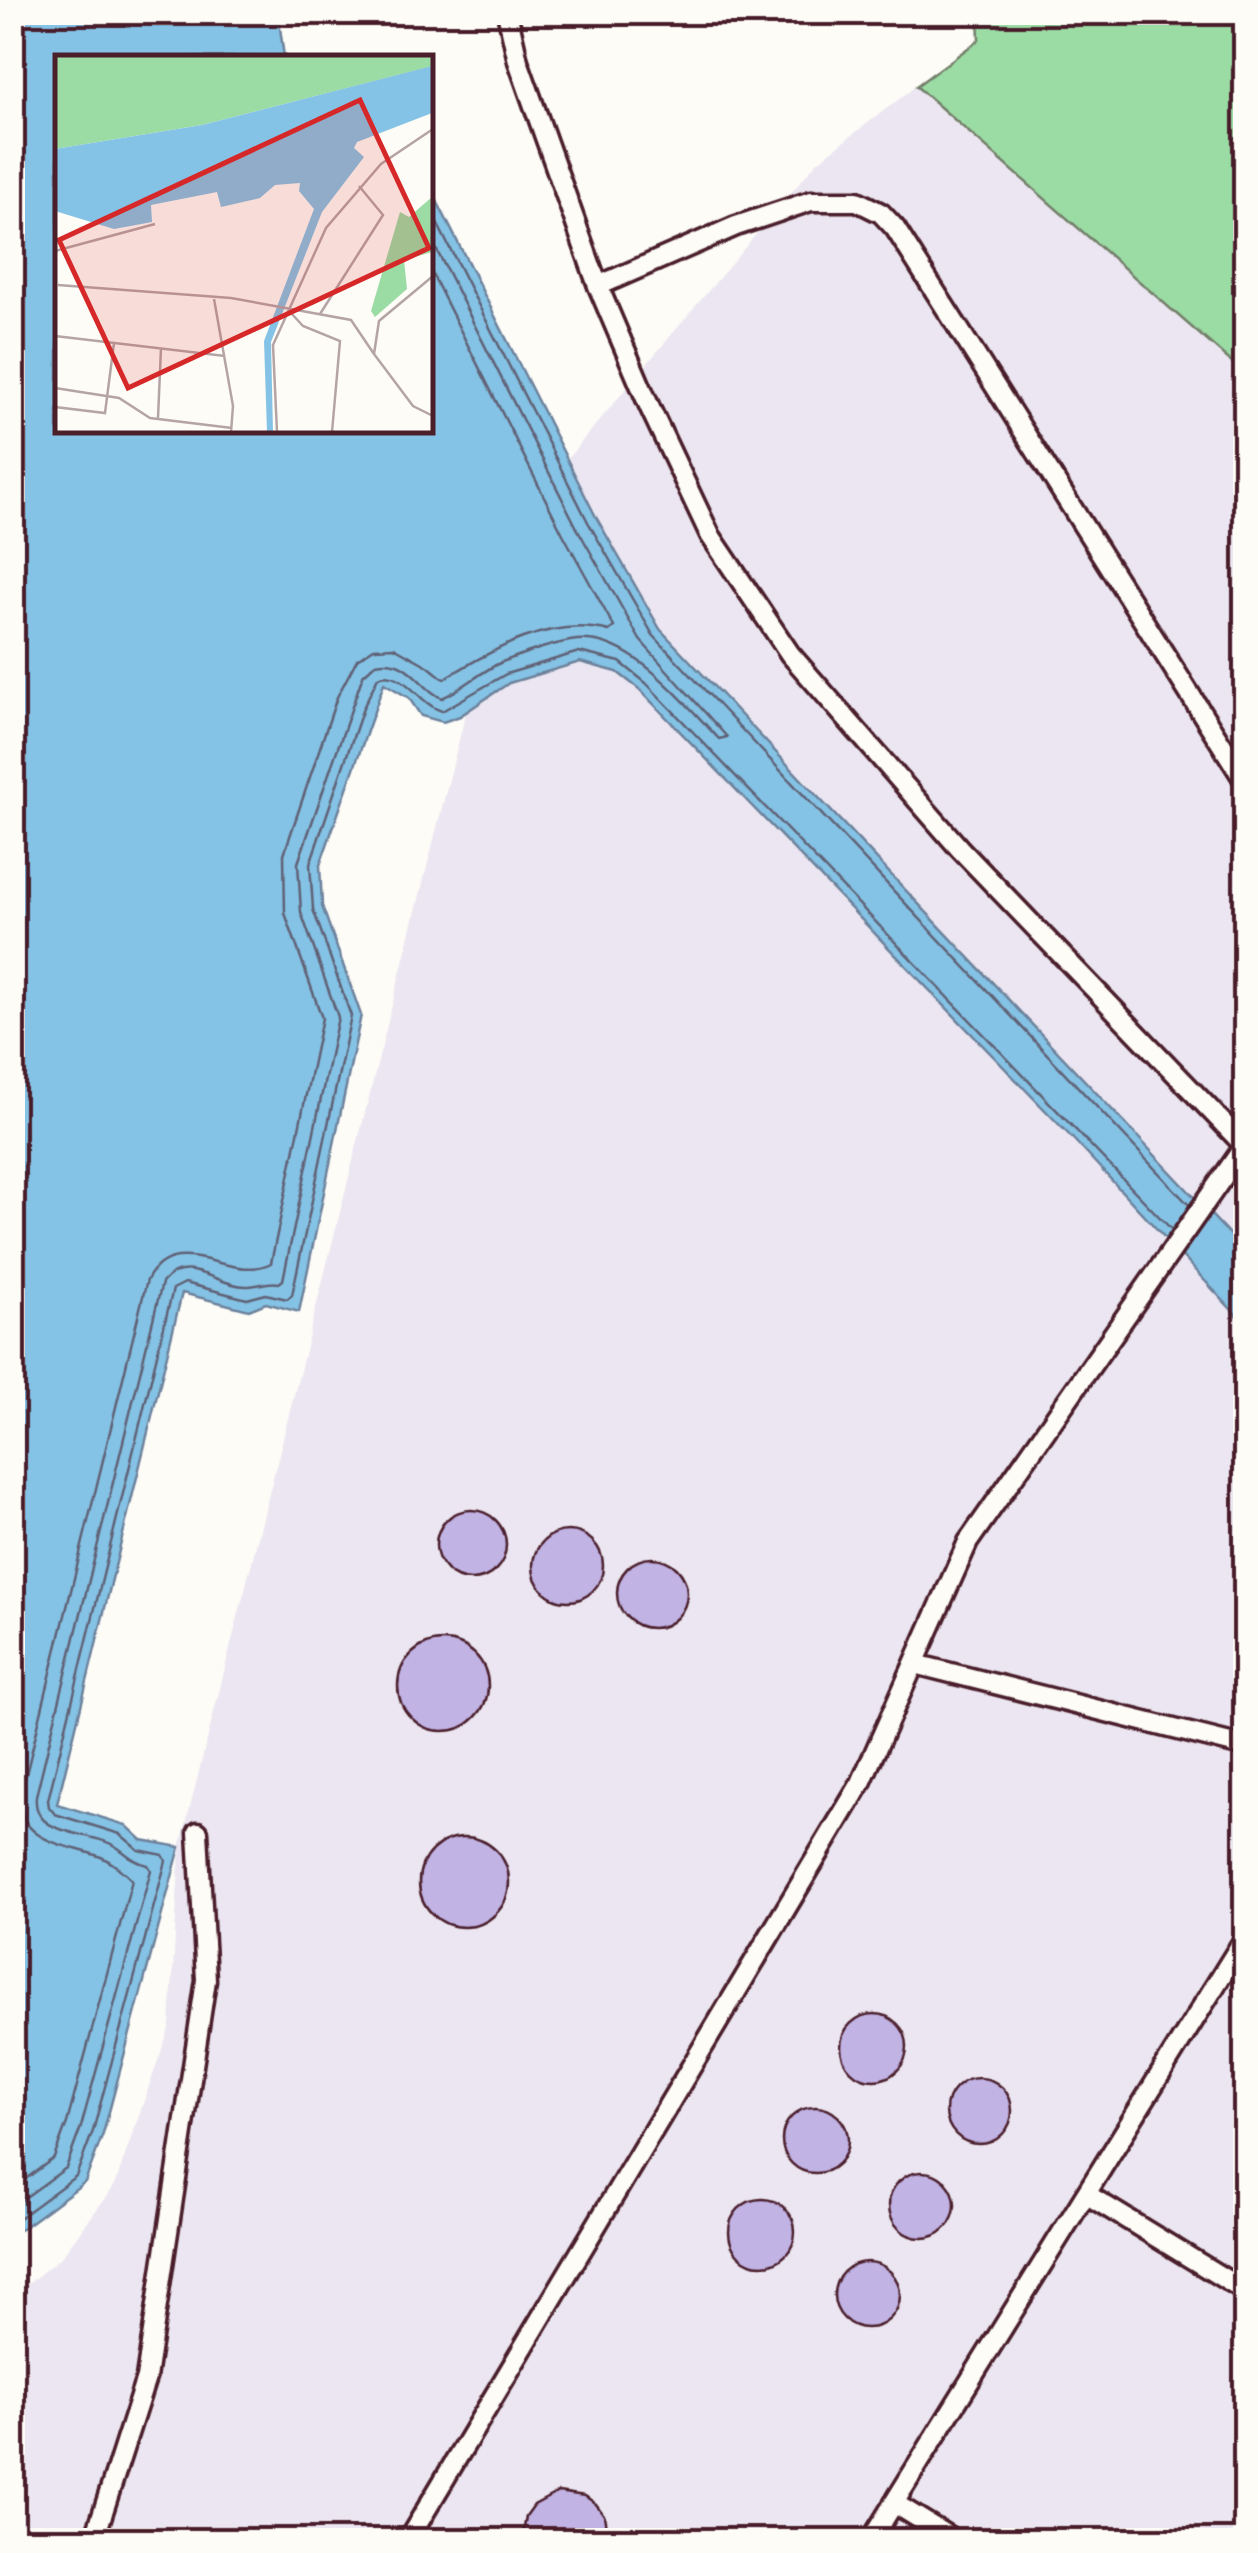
<svg xmlns="http://www.w3.org/2000/svg" width="1258" height="2553" font-family="'Patrick Hand',sans-serif">
  <rect width="100%" height="100%" fill="#fdfcf7"/>
  <filter id="ink" filterUnits="userSpaceOnUse"><feTurbulence type="fractalNoise" baseFrequency=".01" numOctaves="2"/><feDisplacementMap in="SourceGraphic" scale="20" xChannelSelector="R" yChannelSelector="G"/><feConvolveMatrix kernelMatrix="1 2 1 2 8 2 1 2 1" color-interpolation-filters="sRGB"/></filter>
  <g filter="url(#ink)">
    <path fill="#ebe6f1" d="M916 86 1245 374V2540H13V2296L61 2257 115 2185 170 2026 180 1847 514 522 816 163Z"/>
    <path fill="#9bdba4" stroke="#727d68" stroke-width="2.5" d="M978 13H1245V374L916 86 979 40Z"/>
    <path fill="#84c3e5" stroke="#6d819b" stroke-width="2.5" d="M13 13H278L284 57 58 58V430H430V187L596 517 660 629 1245 1251V1324L1075 1141 639 689 617 672 580 662 509 683 460 716 443 722 421 716 409 698 384 683 320 865 322 906 361 1015 299 1312 266 1303 249 1310 182 1293 57 1804 126 1825 142 1840 180 1847 103 2134 85 2182 13 2235Z"/>
    <g fill="none" stroke-linecap="round" stroke-linejoin="round">
      <path stroke="#616175" stroke-width="2.5" d="M430 209 588 522 653 635 1189 1205
        M12 2189 54 2158 67 2123 132 1880C125 1873 111 1861 101 1857 67 1844 16 1843 21 1795L147 1280C176 1227 231 1284 271 1263L322 1018 285 913 284 854 337 697 357 659 374 648 394 647 428 666 444 679C493 649 551 616 609 631L614 627 563 534 430 270
        M12 2207 66 2168 81 2127 151 1870 148 1865C132 1861 128 1854 115 1846 90 1830 32 1838 36 1796L162 1283C186 1253 218 1287 247 1286 259 1286 266 1281 279 1283L283 1280 338 1017 301 912 298 863 363 675 376 663C411 656 420 690 442 698 463 689 481 671 502 662 525 653 553 643 577 640 631 634 685 704 719 739L727 737 640 640 577 528 430 237
        M12 2223 76 2176 93 2131 166 1861 163 1855 139 1850 120 1834 55 1814 49 1807 48 1800 173 1289 185 1283 247 1299 266 1294 287 1299 292 1295 351 1016 313 909 310 864 363 708 378 677C404 667 419 705 442 711L506 674 579 652 620 662 646 683 1172 1230"/>
    </g>
    <path fill="#c1b3e4" stroke="#4a1f2b" stroke-width="2.5" d="M436 1545a35 35 0 1 1 70 0a35 35 0 1 1-70 0Z
      M533 1566a35 35 0 1 1 70 0a35 35 0 1 1-70 0Z
      M617 1593a35 35 0 1 1 70 0a35 35 0 1 1-70 0Z
      M398 1686a45 45 0 1 1 90 0a45 45 0 1 1-90 0Z
      M419 1882a45 45 0 1 1 90 0a45 45 0 1 1-90 0Z
      M841 2047a33 33 0 1 1 66 0a33 33 0 1 1-66 0Z
      M946 2111a33 33 0 1 1 66 0a33 33 0 1 1-66 0Z
      M782 2140a33 33 0 1 1 66 0a33 33 0 1 1-66 0Z
      M889 2205a33 33 0 1 1 66 0a33 33 0 1 1-66 0Z
      M729 2232a33 33 0 1 1 66 0a33 33 0 1 1-66 0Z
      M834 2295a33 33 0 1 1 66 0a33 33 0 1 1-66 0Z
      M558 2492 585 2496 596 2504 604 2515 608 2540H522L526 2516 534 2505Z"/>
    <g fill="none" stroke-linecap="round" stroke-linejoin="round">
      <defs>
        <path id="lane" d="M507 12 518 61 598 286 650 408 710 535 790 654 960 849 1246 1147
          M598 286 736 226 811 201H857L881 213 895 228 1246 783
          M915 1664 1246 1747
          M1086 2194 1246 2292
          M894 2503 954 2540
          M94 2540 146 2378 206 1980 198 1832
          M408 2540 861 1783 968 1542 1246 1144
          M871 2540 1246 1936"/>
      </defs>
      <use href="#lane" stroke="#4a1f2b" stroke-width="25"/>
      <use href="#lane" stroke="#fdfcf7" stroke-width="18"/>
    </g>
  </g>
  <g transform="translate(55 55)">
    <rect width="378" height="378" fill="#fdfcf7"/>
    <path d="M0 0H377L378 11 147 70 0 94ZM377 142V197L349 205 352 234 320 262 316 256 345 157 354 162Z" fill="#9bdba4"/>
    <path d="M377 11V58L302 87 299 93 309 102 267 157 216 287 218 377H212L209 286 259 154 244 136 245 128 220 130 205 143 166 152 162 137 96 150 97 167 59 174 0 156V94L147 70Z" fill="#84c3e5"/>
    <path fill="none" stroke="#b5a4a5" stroke-width="2.5" d="M0 196 100 169M378 221 324 266 319 299 358 351 378 361M3 230 176 243 296 265 319 299M159 244 178 351 176 377M236 258 248 271 285 286 277 377M265 259 328 160 304 131M0 281 170 301M0 333 64 343 95 363 177 373M0 352 50 358 59 288M103 363 106 293M222 377 218 290 271 173 326 109 378 74"/>
    <path fill="#d62828" fill-opacity="0.15" stroke="#d62828" stroke-width="5" d="M305 45 374 193 73 333 4 185Z"/>
    <rect width="378" height="378" fill="none" stroke="#4a1f2b" stroke-width="5"/>
  </g>
  <rect width="1258" height="2553" fill="none" stroke="#fdfcf7" stroke-width="50"/>
  <rect x="25" y="25" width="1208" height="2503" fill="none" stroke="#4a1f2b" stroke-width="4" filter="url(#ink)"/>
</svg>
